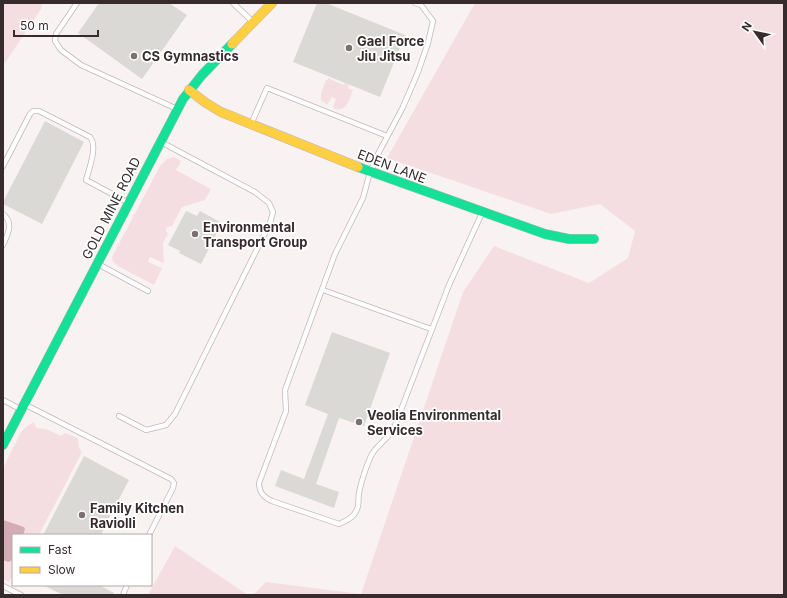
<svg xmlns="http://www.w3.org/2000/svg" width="787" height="598" font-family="Inter,sans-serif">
  <rect width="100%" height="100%" fill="#f9f2f3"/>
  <path fill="#f5dee2" d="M3 3H42L41 9 3 66Z
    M475 3H784V595H253L266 582 361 594 463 292 494 246 589 283 628 258 635 231 600 204 551 214 387 158Z
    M328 78 343 85 345 83 349 85 348 88 353 90C349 100 347 112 334 109L333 107 336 99 332 97 327 105 321 100V93L326 80H328Z
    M174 157 180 160 181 162 176 170 211 189 205 200 182 207 172 226 167 227 166 231 168 234 163 243 164 263 150 257 148 262 162 268 154 285 118 266 113 262 112 257 160 166 167 159Z
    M34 422 36 428 46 429 61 436 65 433 78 438 79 448 82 452 39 535H13V574L9 582 3 579V468L21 432 27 426Z
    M175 546 248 595H148Z"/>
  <path fill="#d3acb5" d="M3 520 24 527 25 529 23 535H13V557L11 561 8 562 3 560Z"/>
  <path fill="#dad9d5" d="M99 3H169L187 15 142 79 78 33Z
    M317 3H326L405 35 380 97 293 62Z
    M45 121 84 142 42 224 3 204V202Z
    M186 211 197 216 200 211 222 223 201 264 179 253 180 251 168 245Z
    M332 332 390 353 364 426 339 418 316 484 339 492 334 508 275 486 281 470 304 479 328 414 305 405Z
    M84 456 129 480 108 520 101 535H43Z
    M43 585H99L114 593 113 595H63Z"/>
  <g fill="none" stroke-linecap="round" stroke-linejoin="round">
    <defs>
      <path id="lane" d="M77 3 56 34 55 41 61 50 81 65 177 109
        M233 3 252 21
        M415 3 421 5 433 21 428 43 418 72 403 107 378 154 370 172 363 198 335 254 285 390 286 411 259 483C259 492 263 497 272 501L339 524C348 520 356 516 358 506 359 501 358 497 359 493 361 482 367 464 372 454 378 444 389 438 394 428L449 285 482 213
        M252 122 267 88 387 136
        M3 166 30 114 33 111H39L90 137C98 146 89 169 86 180L127 202
        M3 214C14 223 8 234 3 245
        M98 264 148 291
        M323 290 431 329
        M3 400 20 409
        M26 405 171 479 174 483 173 488 149 535
        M119 416 146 430 166 425 175 414 270 223 273 212 269 203 255 192 161 142
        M3 586 21 595
        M123 595 127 585"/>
      <path id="fast" d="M358 167 545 234 569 239H594
        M3 445 183 99 202 75 232 44"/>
      <path id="slow" d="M232 44 272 3
        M189 90 206 103 221 112 358 167"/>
    </defs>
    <use href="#lane" stroke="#c1b8ba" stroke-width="6"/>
    <use href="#fast" stroke="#c1b8ba" stroke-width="10"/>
    <use href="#slow" stroke="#c1b8ba" stroke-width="10"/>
    <use href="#lane" stroke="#fefdfd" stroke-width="4.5"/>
    <use href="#fast" stroke="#16e098" stroke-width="9"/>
    <use href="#slow" stroke="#ffcf43" stroke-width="9"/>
  </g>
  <g fill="#7b7173" stroke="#fff" stroke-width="1.5">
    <circle cx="349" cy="48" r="4"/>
    <circle cx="134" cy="56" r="4"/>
    <circle cx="195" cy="234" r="4"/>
    <circle cx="359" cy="422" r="4"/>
    <circle cx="82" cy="515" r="4"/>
  </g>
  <g text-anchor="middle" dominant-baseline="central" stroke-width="3.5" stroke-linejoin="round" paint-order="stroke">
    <g font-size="13" font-weight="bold" fill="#372b2e" stroke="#fff" text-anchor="start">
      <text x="357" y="41">Gael Force<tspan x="357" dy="15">Jiu Jitsu</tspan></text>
      <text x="142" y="56">CS Gymnastics</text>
      <text x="203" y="227">Environmental<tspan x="203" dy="15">Transport Group</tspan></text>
      <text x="367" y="415">Veolia Environmental<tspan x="367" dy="15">Services</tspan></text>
      <text x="90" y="508">Family Kitchen<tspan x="90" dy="15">Raviolli</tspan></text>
    </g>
    <g font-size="13" fill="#372b2e" stroke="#fff">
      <text transform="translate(392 166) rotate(21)">EDEN LANE</text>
      <text transform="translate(111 208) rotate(-63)">GOLD MINE ROAD</text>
    </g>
  </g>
  <rect width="787" height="598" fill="none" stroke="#372b2e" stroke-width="8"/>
  <rect x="12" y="534" width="140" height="52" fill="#ffffff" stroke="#afaaab"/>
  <rect x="20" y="547" width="20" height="6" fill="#16e098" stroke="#afaaab"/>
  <text x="48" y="554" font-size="12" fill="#372b2e">Fast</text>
  <rect x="20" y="567" width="20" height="6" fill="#ffcf43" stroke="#afaaab"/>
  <text x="48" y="574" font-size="12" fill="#372b2e">Slow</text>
  <g transform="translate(755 32) rotate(303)" stroke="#ffffff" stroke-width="3" paint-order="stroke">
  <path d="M0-3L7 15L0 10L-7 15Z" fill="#372b2e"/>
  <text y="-6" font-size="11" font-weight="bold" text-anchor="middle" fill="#372b2e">N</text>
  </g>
  <path d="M14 30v6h84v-6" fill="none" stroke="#372b2e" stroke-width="2"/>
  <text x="20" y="30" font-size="12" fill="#372b2e" stroke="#ffffff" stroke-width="3" paint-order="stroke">50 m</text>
</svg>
